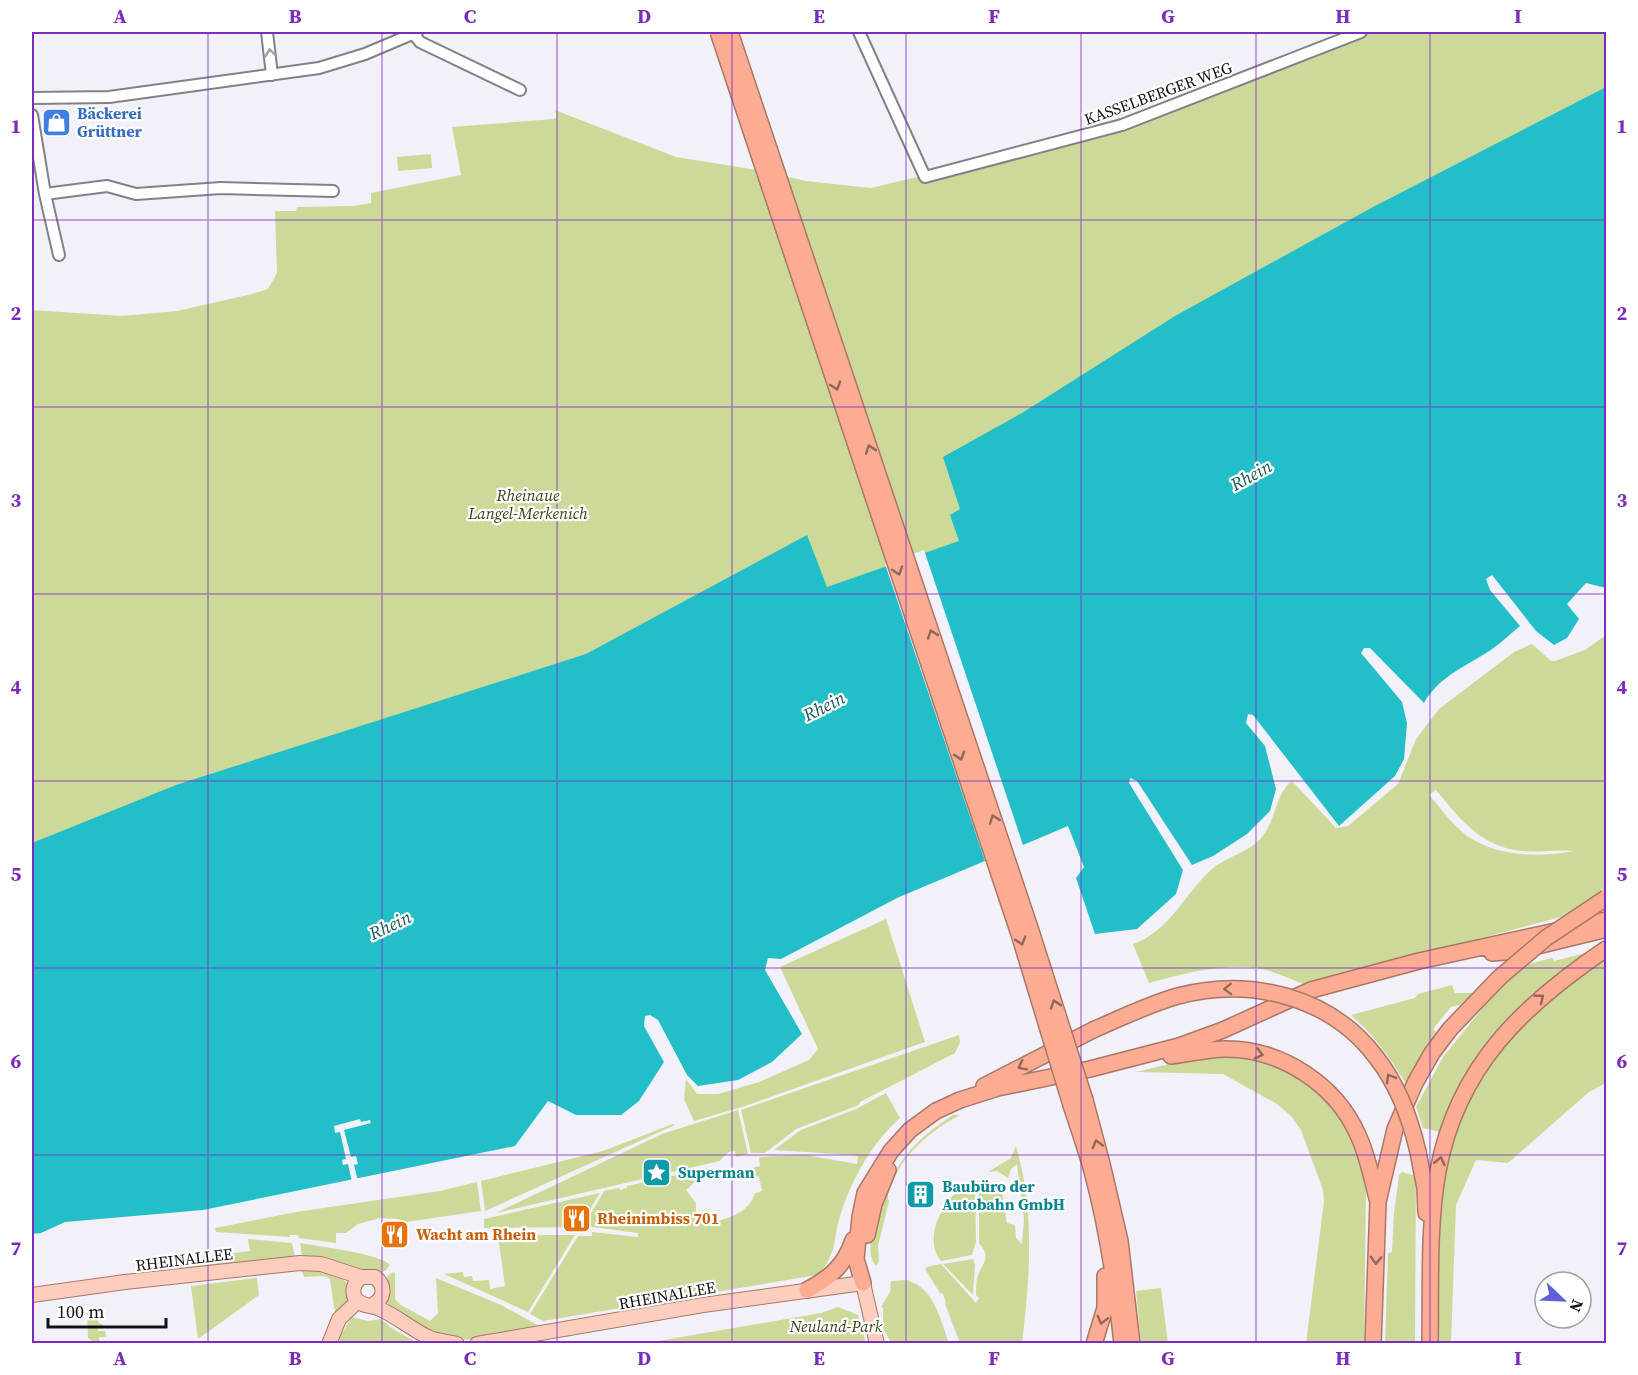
<svg xmlns="http://www.w3.org/2000/svg" width="1638" height="1375" font-family="'Source Serif 4',serif">
  <rect width="100%" height="100%" fill="#f2f1fa"/>
  <path fill="#ccd999" fill-rule="evenodd" d="M1372 32H1606V311L32 1022V310L122 316 177 311 252 294 268 289 277 273 275 211H296L297 207 353 206 371 203V193L461 175 452 127 554 119 557 117 555 110 676 157 757 170 806 181 871 188 954 168 1122 121Z
    M431 154 432 168 398 171 397 157Z
    M1606 635V890L1561 917 1305 985C1287 977 1267 968 1247 967 1214 966 1180 974 1149 983L1133 944C1138 942 1144 940 1149 936 1174 921 1190 888 1212 869 1226 857 1250 852 1262 837 1276 821 1275 794 1292 781L1336 828 1348 826 1398 784 1416 739 1439 709 1514 652 1532 644 1551 661H1555L1585 650ZM1436 790C1460 819 1481 847 1522 851 1539 853 1557 849 1574 851 1536 858 1490 857 1460 830 1448 819 1439 806 1429 795Z
    M886 919 925 1042 742 1107 694 1121 684 1099 686 1079 697 1094H718L759 1082 809 1060 818 1049 780 967Z
    M1597 950 1529 999 1440 1132 1423 1128 1416 1107 1443 1057 1499 988 1525 965 1552 958 1554 961Z
    M1606 959V1083L1589 1092 1508 1163 1476 1160 1456 1205 1451 1343 1435 1344C1436 1292 1435 1239 1442 1188 1444 1178 1444 1166 1446 1156 1467 1073 1530 997 1606 959Z
    M1452 985 1455 993H1473L1460 1005 1451 1007 1433 1029 1436 1032 1406 1084C1390 1058 1374 1035 1351 1015L1415 998 1418 994Z
    M959 1035 960 1042 955 1053 860 1102 859 1105 796 1129 765 1153H751L741 1110Z
    M1218 1057 1251 1059 1280 1068 1319 1092 1344 1120 1357 1149 1366 1192 1364 1343H1306L1324 1202 1323 1190 1301 1130 1291 1116 1277 1104 1223 1074 1136 1072 1190 1059Z
    M886 1093 900 1118C871 1144 852 1179 840 1216 833 1239 837 1257 817 1275L543 1321 530 1314 578 1236H592V1232L638 1237V1233L585 1226V1224L604 1191 619 1188 620 1190 627 1188V1186L708 1168 712 1169V1171L702 1172 694 1175 695 1182 686 1190 696 1203V1212L711 1214 716 1221C733 1218 750 1210 755 1193L760 1192 762 1190 759 1177 744 1170 760 1166 759 1157 805 1155 857 1164 858 1156 852 1155 774 1150 801 1130 856 1109Z
    M738 1110 748 1154 736 1157 735 1151C727 1151 724 1156 720 1161L496 1213 662 1134Z
    M953 1115H960C932 1130 903 1153 892 1184 889 1190 886 1195 889 1201L878 1246 879 1261 876 1266C857 1245 891 1173 907 1154 920 1138 936 1126 953 1115Z
    M673 1124 675 1125 485 1211 481 1181 603 1151Z
    M1016 1146C1035 1211 1030 1277 1022 1343H960L945 1304 946 1303 943 1294 940 1293 925 1269 927 1267 941 1264 976 1303 979 1298 976 1295C976 1289 976 1281 978 1275 984 1261 991 1257 979 1243V1181L1002 1182 1003 1200 1007 1223 1015 1225 1016 1238 1022 1244 1024 1219 1017 1164 1011 1169 1008 1178 997 1171 988 1172 1011 1158Z
    M1402 1172 1416 1176 1415 1343 1385 1344 1388 1253 1392 1252 1394 1213 1399 1175Z
    M975 1181 976 1242 972 1255 941 1261C920 1236 948 1189 975 1181Z
    M477 1182 481 1211 406 1222 398 1219 380 1218 358 1224 346 1233H336V1243L299 1238 298 1235H290V1237L216 1232 215 1228 296 1212 440 1191Z
    M600 1193 579 1227 484 1228V1219Z
    M550 1235H575L528 1312 444 1274 463 1272 464 1277 472 1276 473 1281 489 1280 490 1289 505 1286 498 1236Z
    M248 1239 292 1243 295 1257 181 1271 180 1260 250 1251Z
    M300 1243C317 1246 382 1254 390 1265L386 1270 377 1275 302 1257Z
    M973 1259 975 1264 973 1295 943 1264Z
    M301 1269C319 1270 351 1271 349 1295 348 1303 341 1310 335 1313L330 1279 325 1276 304 1277Z
    M393 1272 395 1273V1299L401 1305 430 1321 438 1313 436 1278 501 1305 541 1327C506 1334 466 1348 431 1333 424 1330 418 1325 411 1321 401 1315 388 1309 385 1296 382 1286 383 1278 393 1272Z
    M257 1278 259 1295 198 1339 191 1286Z
    M907 1280C935 1289 940 1319 949 1343H891L883 1328V1308L881 1307 890 1292 891 1281Z
    M1161 1288 1168 1343H1141L1136 1291Z
    M838 1307 858 1315 866 1343H647L821 1313Z
    M87 1310 94 1312 99 1323 103 1325 101 1328H98V1331H105L106 1337H99L100 1343H92V1341L88 1338Z
    M352 1317 368 1321 381 1319 390 1327 418 1343H340V1336Z"/>
  <path fill="#23bfc8" d="M1606 87V588L1586 583 1567 604 1579 619 1567 638 1554 645 1536 631 1492 575 1486 579 1490 590 1520 626C1509 635 1498 646 1486 653 1462 668 1438 678 1424 703L1370 648H1364L1361 653 1402 702 1407 723 1404 759 1395 776 1339 826 1253 715 1248 714 1246 723 1265 746 1276 789 1270 811 1247 834 1213 856 1192 865 1137 781 1130 778 1129 783 1183 870 1176 894 1137 929 1095 934 1076 878 1084 867 1068 826 897 898 781 959 768 958 765 970 802 1034 772 1062 738 1080 698 1086 687 1075 658 1020 650 1015 645 1016 644 1026 664 1062 639 1101 621 1115H576L548 1101 515 1146 203 1210 65 1222 41 1233 32 1234V843L176 785 586 654 807 535 827 587 959 541 950 515 960 509 943 457 1022 413 1175 316 1373 207Z"/>
  <path fill="#f2f1fa" d="M924 550 1024 848 986 864 885 564Z
    M360 1119 361 1122 370 1120 371 1123 344 1130 351 1157 356 1156 358 1164 354 1165 358 1181 352 1182 348 1164 343 1165 342 1160 346 1159 340 1132 335 1133 334 1126Z"/>
  <g fill="none" stroke-linecap="round" stroke-linejoin="round">
    <defs>
      <path id="minor" d="M267 32 272 75
        M859 32 925 177 1122 125 1361 32
        M413 33 420 42 520 90
        M32 98 109 97 319 68 365 54 417 32
        M32 115 45 194 59 255
        M45 194 107 186 136 194 221 188 333 191"/>
      <path id="major" d="M361 1277C355 1282 351 1290 355 1298 361 1307 372 1305 380 1309 398 1317 412 1330 430 1338 438 1341 448 1342 457 1344
        M32 1295 125 1282 300 1263 321 1264 361 1277H375C386 1286 385 1299 372 1305
        M329 1344 339 1319 358 1301
        M477 1344 703 1305 863 1283 877 1344"/>
      <path id="highway" d="M1492 953 1517 951 1603 930
        M1171 1056C1189 1054 1208 1049 1226 1049 1282 1049 1336 1085 1358 1135 1368 1156 1372 1180 1378 1202
        M984 1086 1093 1030
        M1085 1100 1102 1164 1120 1241 1132 1344
        M1071 1105C1078 1127 1086 1149 1092 1171 1107 1227 1116 1285 1122 1344
        M1418 1152 1425 1188 1426 1213
        M867 1235 874 1204 888 1170
        M863 1283 856 1259 860 1217 865 1193 891 1151 910 1130 936 1111 960 1100 998 1088 1090 1069 1179 1046 1223 1030 1311 990 1419 961 1606 920
        M807 1290C830 1278 845 1265 853 1240
        M1094 1344 1105 1308V1276
        M1373 1344 1378 1202 1395 1129 1415 1083 1432 1053 1450 1029 1499 978
        M1430 1344C1431 1287 1428 1227 1438 1171 1457 1067 1523 1005 1606 949"/>
    </defs>
    <use href="#minor" stroke="#828189" stroke-width="14"/>
    <use href="#major" stroke="#aa7667" stroke-width="16"/>
    <use href="#highway" stroke="#aa7667" stroke-width="18"/>
    <use href="#minor" stroke="#fff" stroke-width="10"/>
    <use href="#major" stroke="#fdcdbe" stroke-width="14"/>
    <use href="#highway" stroke="#fcac93" stroke-width="15"/>
    <defs>
      <path id="highway-bridge" d="M718 32 1019 934 1071 1105
        M730 32 1031 931 1085 1100
        M1499 978 1546 938 1606 898
        M1093 1030C1121 1018 1149 1004 1178 996 1250 977 1330 996 1376 1057 1398 1085 1410 1117 1418 1152"/>
    </defs>
    <use href="#highway-bridge" stroke="#aa7667" stroke-width="18" stroke-linecap="butt"/>
    <use href="#highway-bridge" stroke="#fcac93" stroke-width="15"/>
  </g>
  <defs><path id="oneway-chevron" d="M-2-3.5L2.5 0L-2 3.5" fill="none" stroke-width="1.6" stroke-linecap="round" stroke-linejoin="round" transform="scale(1.5)"/></defs>
  <use stroke="#a0a0a1" href="#oneway-chevron" transform="translate(270 53) rotate(-97)"/>
  <g stroke="#92665a">
    <use href="#oneway-chevron" transform="translate(836 386) rotate(72)"/>
    <use href="#oneway-chevron" transform="translate(870 449) rotate(-109)"/>
    <use href="#oneway-chevron" transform="translate(898 571) rotate(72)"/>
    <use href="#oneway-chevron" transform="translate(932 634) rotate(-109)"/>
    <use href="#oneway-chevron" transform="translate(960 756) rotate(72)"/>
    <use href="#oneway-chevron" transform="translate(994 819) rotate(-109)"/>
    <use href="#oneway-chevron" transform="translate(1021 941) rotate(73)"/>
    <use href="#oneway-chevron" transform="translate(1228 989) rotate(178)"/>
    <use href="#oneway-chevron" transform="translate(1540 998) rotate(-39)"/>
    <use href="#oneway-chevron" transform="translate(1055 1004) rotate(-108)"/>
    <use href="#oneway-chevron" transform="translate(1259 1054) rotate(14)"/>
    <use href="#oneway-chevron" transform="translate(1022 1066) rotate(153)"/>
    <use href="#oneway-chevron" transform="translate(1390 1078) rotate(-120)"/>
    <use href="#oneway-chevron" transform="translate(1097 1144) rotate(-105)"/>
    <use href="#oneway-chevron" transform="translate(1440 1161) rotate(-77)"/>
    <use href="#oneway-chevron" transform="translate(1376 1260) rotate(92)"/>
    <use href="#oneway-chevron" transform="translate(1102 1320) rotate(104)"/>
  </g>
  <path fill="none" stroke="#7b2cbf" stroke-width="1.5" stroke-opacity="0.55" d="M208 32V1344M382 32V1344M557 32V1344M732 32V1344M906 32V1344M1081 32V1344M1256 32V1344M1430 32V1344M32 220H1606M32 407H1606M32 594H1606M32 781H1606M32 968H1606M32 1155H1606"/>
  <defs>
    <symbol id="shop-square" viewBox="-11 -11 22 22"><rect x="-9" y="-9" width="18" height="18" rx="4" fill="#3f7fe0" stroke="#fff"/><path d="M-5-2.5h2.3a2.7 3.5 0 0 1 5.4 0H5L5.5 6h-11ZM-1.5-2.5h3a1.5 2.3 0 0 0-3 0Z" fill="#fff"/></symbol>
    <symbol id="sight-square" viewBox="-11 -11 22 22"><rect x="-9" y="-9" width="18" height="18" rx="4" fill="#0f9aa8" stroke="#fff"/><path d="M0-6L1.8-2.2L6-1.7L2.9 1.2L3.7 5.4L0 3.3L-3.7 5.4L-2.9 1.2L-6-1.7L-1.8-2.2Z" fill="#fff"/></symbol>
    <symbol id="building-square" viewBox="-11 -11 22 22"><rect x="-9" y="-9" width="18" height="18" rx="4" fill="#0f9aa8" stroke="#fff"/><path d="M-4-6H4V6H1V3H-1V6H-4ZM-2.5-4.3h1.7v1.8h-1.7ZM.8-4.3h1.7v1.8H.8ZM-2.5-1h1.7V.8h-1.7ZM.8-1h1.7V.8H.8Z" fill="#fff"/></symbol>
    <symbol id="restaurant-square" viewBox="-11 -11 22 22"><rect x="-9" y="-9" width="18" height="18" rx="4" fill="#e8710a" stroke="#fff"/><path d="M-5-6h1v4h1v-4h1v4h1v-4h1v5L-1.5 .5V6h-2V.5L-5-1ZM5-6V6H3V1.5H1.5Q1.5-4 5-6Z" fill="#fff"/></symbol>
  </defs>
  <g fill-rule="evenodd">
    <use href="#shop-square" x="40" y="106" width="33" height="33"/>
    <use href="#sight-square" x="640" y="1156" width="33" height="33"/>
    <use href="#building-square" x="904" y="1178" width="33" height="33"/>
    <use href="#restaurant-square" x="560" y="1202" width="33" height="33"/>
    <use href="#restaurant-square" x="378" y="1218" width="33" height="33"/>
  </g>
  <g text-anchor="middle" dominant-baseline="central" stroke-width="4.5" stroke-linejoin="round" paint-order="stroke">
    <g font-size="16" fill="#111114" stroke="#fff">
      <text transform="translate(1158 93) rotate(-20)">KASSELBERGER WEG</text>
      <text transform="translate(184 1259) rotate(-7)">RHEINALLEE</text>
      <text transform="translate(667 1295) rotate(-10)">RHEINALLEE</text>
    </g>
    <g font-size="16" font-weight="bold" fill="#366cbe" stroke="#fff" text-anchor="start">
      <text x="77" y="113">Bäckerei<tspan x="77" dy="18">Grüttner</tspan></text>
    </g>
    <g font-size="16" font-style="italic" fill="#3a411a" stroke="#fff">
      <text x="528" y="495">Rheinaue<tspan x="528" dy="18">Langel-Merkenich</tspan></text>
      <text x="836" y="1326">Neuland-Park</text>
    </g>
    <g font-size="16" font-weight="bold" fill="#0d838f" stroke="#fff" text-anchor="start">
      <text x="678" y="1172">Superman</text>
      <text x="942" y="1186">Baubüro der<tspan x="942" dy="18">Autobahn GmbH</tspan></text>
    </g>
    <g font-size="16" font-weight="bold" fill="#c56008" stroke="#fff" text-anchor="start">
      <text x="597" y="1218">Rheinimbiss 701</text>
      <text x="416" y="1234">Wacht am Rhein</text>
    </g>
    <g font-size="18" font-style="italic" fill="#1a5659" stroke="#fff">
      <text transform="translate(1251 475) rotate(-29)">Rhein</text>
      <text transform="translate(824 706) rotate(-27)">Rhein</text>
      <text transform="translate(390 925) rotate(-25)">Rhein</text>
    </g>
  </g>
  <rect width="1638" height="1375" fill="none" stroke="#ffffff" stroke-width="66"/>
  <g transform="translate(1563 1300) rotate(113)"><circle r="28" fill="#ffffff" stroke="#a0a0a1" stroke-width="1.5"/>
  <path d="M0-4.5L10 22L0 15L-10 22Z" fill="#605fd7"/>
  <text y="-9" font-size="16" font-weight="bold" text-anchor="middle" fill="#111114">N</text>
  </g>
  <path d="M48 1318v9h118v-9" fill="none" stroke="#111114" stroke-width="3"/>
  <text x="57" y="1318" font-size="18" fill="#111114" stroke="#ffffff" stroke-width="4.5" paint-order="stroke">100 m</text>
  <rect x="33" y="33" width="1572" height="1309" fill="none" stroke="#7b2cbf" stroke-width="2"/>
  <g font-size="20" text-anchor="middle" font-weight="bold" fill="#7b2cbf">
    <text x="120" y="23">A</text>
    <text x="295" y="23">B</text>
    <text x="470" y="23">C</text>
    <text x="644" y="23">D</text>
    <text x="819" y="23">E</text>
    <text x="994" y="23">F</text>
    <text x="1168" y="23">G</text>
    <text x="1343" y="23">H</text>
    <text x="1518" y="23">I</text>
    <text x="16" y="133">1</text>
    <text x="1622" y="133">1</text>
    <text x="16" y="320">2</text>
    <text x="1622" y="320">2</text>
    <text x="16" y="507">3</text>
    <text x="1622" y="507">3</text>
    <text x="16" y="694">4</text>
    <text x="1622" y="694">4</text>
    <text x="16" y="881">5</text>
    <text x="1622" y="881">5</text>
    <text x="16" y="1068">6</text>
    <text x="1622" y="1068">6</text>
    <text x="16" y="1255">7</text>
    <text x="1622" y="1255">7</text>
    <text x="120" y="1365">A</text>
    <text x="295" y="1365">B</text>
    <text x="470" y="1365">C</text>
    <text x="644" y="1365">D</text>
    <text x="819" y="1365">E</text>
    <text x="994" y="1365">F</text>
    <text x="1168" y="1365">G</text>
    <text x="1343" y="1365">H</text>
    <text x="1518" y="1365">I</text>
  </g>
</svg>
